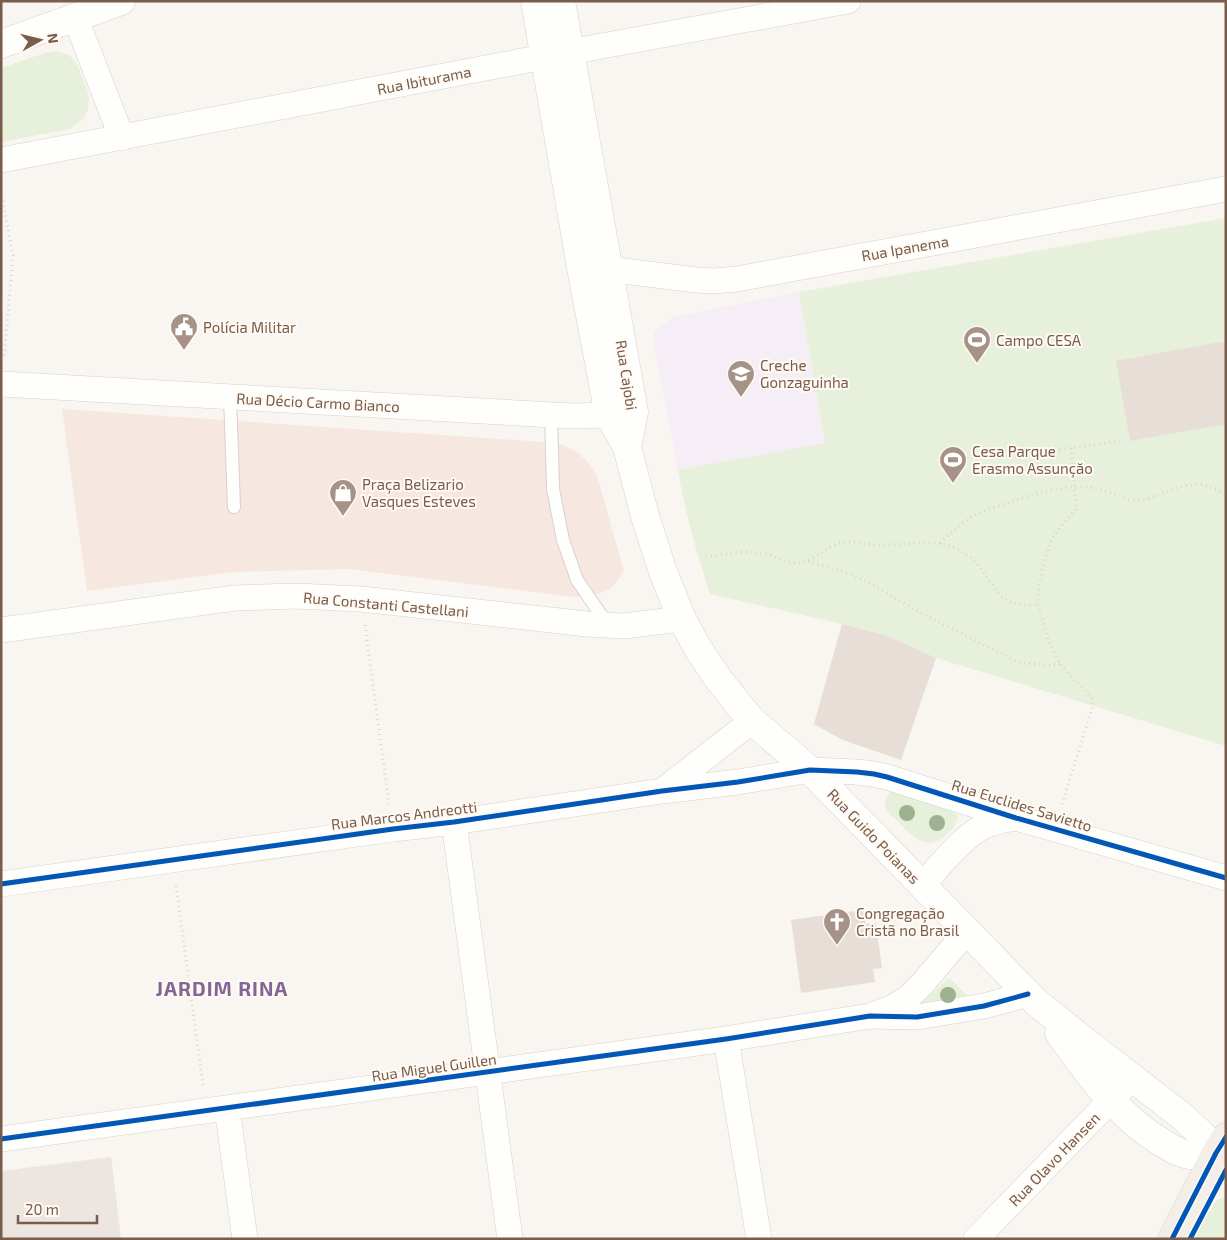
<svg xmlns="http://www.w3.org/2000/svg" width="1227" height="1240" font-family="'Exo 2',sans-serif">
  <rect width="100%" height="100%" fill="#f9f5f0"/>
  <path fill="#f6e8e1" d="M62 409 544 442 563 445 577 452 587 461 597 475 624 571 619 579 611 588 598 594 574 597 349 569 233 572 87 591Z"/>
  <path fill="#ede5e0" d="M111 1157 121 1239H1V1171Z"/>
  <path fill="#f6eef6" d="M799 292 825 443 678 470 655 352 653 335 655 330 673 317Z"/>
  <path fill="#e7f0db" d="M56 51 69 55 77 64 87 89 89 97 88 110 83 119 70 129 1 142V68L45 53Z
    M1226 218V746L936 658 888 636 842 624 710 594C697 554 685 513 678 470L825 443 799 292Z
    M891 792H900L952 809 958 816C957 823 954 827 949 832 927 854 914 838 897 821 892 816 884 810 885 802 885 798 888 795 891 792Z
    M949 978 967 995 960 998 922 1003Z
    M1226 1197V1239H1194L1214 1203 1218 1200Z"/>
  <path fill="#e6ded7" d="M1226 341V424L1130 441 1116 361Z
    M842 624 888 636 936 658 901 760 843 740 814 724Z
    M863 910 866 924 876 923 882 968 873 969 875 982 801 993 791 920Z"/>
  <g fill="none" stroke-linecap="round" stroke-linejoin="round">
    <defs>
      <path id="lane" d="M230 397 234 507
        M551 414 553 489 563 540 577 580 608 625"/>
      <path id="street" d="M75 17 122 138
        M1 160 591 48 848 1
        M590 272 609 269 695 280 714 281 737 279 1226 189
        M1 384 571 416 609 415 629 412
        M1 630 235 598 296 596 361 599 587 624 624 626 682 619
        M662 791 752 721
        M454 822 510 1239
        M1 884 393 829 454 822 662 791 738 782 810 770 857 772 874 774 887 777 1016 818 1226 878
        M922 885C938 868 962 838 982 827 992 822 1005 820 1016 818
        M875 1014 891 1008 908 998 923 983 967 931
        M726 1039 759 1239
        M227 1108 245 1239
        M1 1139 726 1039 870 1016 917 1017 984 1006 1028 994
        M976 1239 1132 1078"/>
      <path id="secondary" d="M535 1 582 273 609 415 627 447 645 516 663 572 682 619 697 647 719 680 752 721 810 770 1037 1003 1087 1043 1183 1117 1198 1131 1209 1142 1216 1153 1226 1158
        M561 1 634 412 627 447
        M1 44 121 1
        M1059 1033C1088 1074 1118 1116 1161 1142 1169 1147 1177 1152 1185 1154 1195 1157 1206 1155 1216 1153"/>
      <path id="primary" d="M1172 1239 1216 1153 1226 1137"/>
    </defs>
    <use href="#lane" stroke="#d7d1cb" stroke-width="14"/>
    <use href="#street" stroke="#d7d1cb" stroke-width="26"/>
    <use href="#secondary" stroke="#d9d2cb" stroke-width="29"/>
    <use href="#primary" stroke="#dad1cc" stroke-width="29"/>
    <path stroke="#dcd5d0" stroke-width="3" stroke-dasharray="1 4" stroke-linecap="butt" d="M1 191 13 255 4 359
      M1071 448 1073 465
      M1025 455 1120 441
      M940 543 957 527 971 517 989 509 1045 491 1070 487H1090L1113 493 1130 500H1145L1183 486 1202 484 1217 490 1226 495
      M706 557C726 554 746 549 766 554 776 557 785 562 795 563 812 564 824 548 840 543 852 539 865 545 877 545 902 546 928 538 952 547 964 551 975 560 982 570 987 576 990 582 995 588 998 592 1001 597 1005 599 1016 606 1027 605 1038 605
      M808 561 850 574 868 582 919 612 1020 663 1050 665 1060 664
      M365 625 389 804
      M1062 804 1093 705C1092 691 1076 684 1068 673 1054 657 1047 638 1042 618 1041 613 1039 608 1038 603 1038 583 1044 557 1052 539 1058 528 1069 519 1076 509
      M176 886 203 1085"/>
    <use href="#lane" stroke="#fefefd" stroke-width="12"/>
    <use href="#street" stroke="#fefefd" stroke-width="25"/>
    <use href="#secondary" stroke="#fefefd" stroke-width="28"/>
    <use href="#primary" stroke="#f3eee8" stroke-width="28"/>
    <path stroke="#dcd5d0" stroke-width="3" stroke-dasharray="1 4" stroke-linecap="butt" d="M1073 465 1076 509"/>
    <defs>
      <path id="cycleway" d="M1 884 393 829 454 822 662 791 738 782 810 770 857 772 874 774 887 777 1016 818 1226 878
        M1 1139 726 1039 870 1016 917 1017 984 1006 1028 994
        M1172 1239 1216 1153 1226 1137
        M1190 1239 1226 1170"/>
    </defs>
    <use href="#cycleway" stroke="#fffaf3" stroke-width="8"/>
    <use href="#cycleway" stroke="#0057b8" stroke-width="5"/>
  </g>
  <g fill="#9eb190">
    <circle cx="907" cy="813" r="8"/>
    <circle cx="937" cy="823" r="8"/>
    <circle cx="948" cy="995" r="8"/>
  </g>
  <defs>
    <symbol id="civic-pin" viewBox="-11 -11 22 30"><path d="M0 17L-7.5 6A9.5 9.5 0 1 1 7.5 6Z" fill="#a69286" stroke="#fffaf3"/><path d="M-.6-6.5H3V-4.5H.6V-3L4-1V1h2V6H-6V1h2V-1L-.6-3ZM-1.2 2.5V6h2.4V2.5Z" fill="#fff"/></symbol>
    <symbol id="stadium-pin" viewBox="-11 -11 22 30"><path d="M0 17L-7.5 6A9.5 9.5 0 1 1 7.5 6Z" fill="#a69286" stroke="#fffaf3"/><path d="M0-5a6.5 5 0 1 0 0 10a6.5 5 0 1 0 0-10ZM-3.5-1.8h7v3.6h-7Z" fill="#fff"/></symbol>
    <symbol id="school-pin" viewBox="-11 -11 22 30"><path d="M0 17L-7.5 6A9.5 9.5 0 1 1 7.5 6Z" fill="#a69286" stroke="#fffaf3"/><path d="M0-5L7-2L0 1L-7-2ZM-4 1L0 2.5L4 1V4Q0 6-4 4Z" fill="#fff"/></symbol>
    <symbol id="shop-pin" viewBox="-11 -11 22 30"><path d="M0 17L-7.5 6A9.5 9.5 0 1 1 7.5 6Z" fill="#a69286" stroke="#fffaf3"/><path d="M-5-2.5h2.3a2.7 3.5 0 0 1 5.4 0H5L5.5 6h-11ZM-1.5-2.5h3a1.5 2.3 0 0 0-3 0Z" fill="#fff"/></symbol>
    <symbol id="church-pin" viewBox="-11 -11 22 30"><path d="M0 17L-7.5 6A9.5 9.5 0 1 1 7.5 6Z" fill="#a69286" stroke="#fffaf3"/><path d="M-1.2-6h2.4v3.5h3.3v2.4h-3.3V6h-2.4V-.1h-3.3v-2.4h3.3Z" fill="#fff"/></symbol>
  </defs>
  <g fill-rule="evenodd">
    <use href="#civic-pin" x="168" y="311" width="32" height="43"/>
    <use href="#stadium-pin" x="961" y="324" width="32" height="43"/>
    <use href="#school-pin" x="725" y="358" width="32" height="43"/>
    <use href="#stadium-pin" x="937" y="444" width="32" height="43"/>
    <use href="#shop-pin" x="327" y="477" width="32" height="43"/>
    <use href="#church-pin" x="821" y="906" width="32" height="43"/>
  </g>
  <g text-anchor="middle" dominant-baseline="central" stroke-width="4" stroke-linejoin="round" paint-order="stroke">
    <g font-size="15" fill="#7a5c4d" stroke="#fffaf3">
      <text transform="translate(424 80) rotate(-11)">Rua Ibiturama</text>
      <text transform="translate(905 248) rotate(-10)">Rua Ipanema</text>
      <text transform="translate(627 375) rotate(81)">Rua Cajobi</text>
      <text transform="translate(318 402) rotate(3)">Rua Décio Carmo Bianco</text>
      <text transform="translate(386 604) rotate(5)">Rua Constanti Castellani</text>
      <text transform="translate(1022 805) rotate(17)">Rua Euclides Savietto</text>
      <text transform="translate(404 815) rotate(-7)">Rua Marcos Andreotti</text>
      <text transform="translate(874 836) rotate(46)">Rua Guido Poianas</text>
      <text transform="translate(434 1067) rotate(-8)">Rua Miguel Guillen</text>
      <text transform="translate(1054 1159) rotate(-46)">Rua Olavo Hansen</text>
    </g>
    <g font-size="15" fill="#7a5c4d" stroke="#fffaf3" text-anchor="start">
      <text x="203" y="327">Polícia Militar</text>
      <text x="996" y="340">Campo CESA</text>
      <text x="760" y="365">Creche<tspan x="760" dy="17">Gonzaguinha</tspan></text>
      <text x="972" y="451">Cesa Parque<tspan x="972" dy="17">Erasmo Assunçăo</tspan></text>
      <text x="362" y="484">Praça Belizario<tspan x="362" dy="17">Vasques Esteves</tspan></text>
      <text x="856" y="913">Congregação<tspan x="856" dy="17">Cristã no Brasil</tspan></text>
    </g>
    <g font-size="20" font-weight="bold" letter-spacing="1" fill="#846695" stroke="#fffaf3">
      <text x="222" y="988">JARDIM RINA</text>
    </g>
  </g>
  <rect width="1227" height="1240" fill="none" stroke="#7a5c4d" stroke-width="5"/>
  <g transform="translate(40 40) rotate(82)" stroke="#fffaf3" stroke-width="4" paint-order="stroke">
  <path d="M0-4L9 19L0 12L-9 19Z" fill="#7a5c4d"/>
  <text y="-8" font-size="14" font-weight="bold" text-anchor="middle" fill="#7a5c4d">N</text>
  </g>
  <path d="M18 1215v8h79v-8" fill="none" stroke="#7a5c4d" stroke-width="2.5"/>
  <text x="25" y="1215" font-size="15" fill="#7a5c4d" stroke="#fffaf3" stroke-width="4" paint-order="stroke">20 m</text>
</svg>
